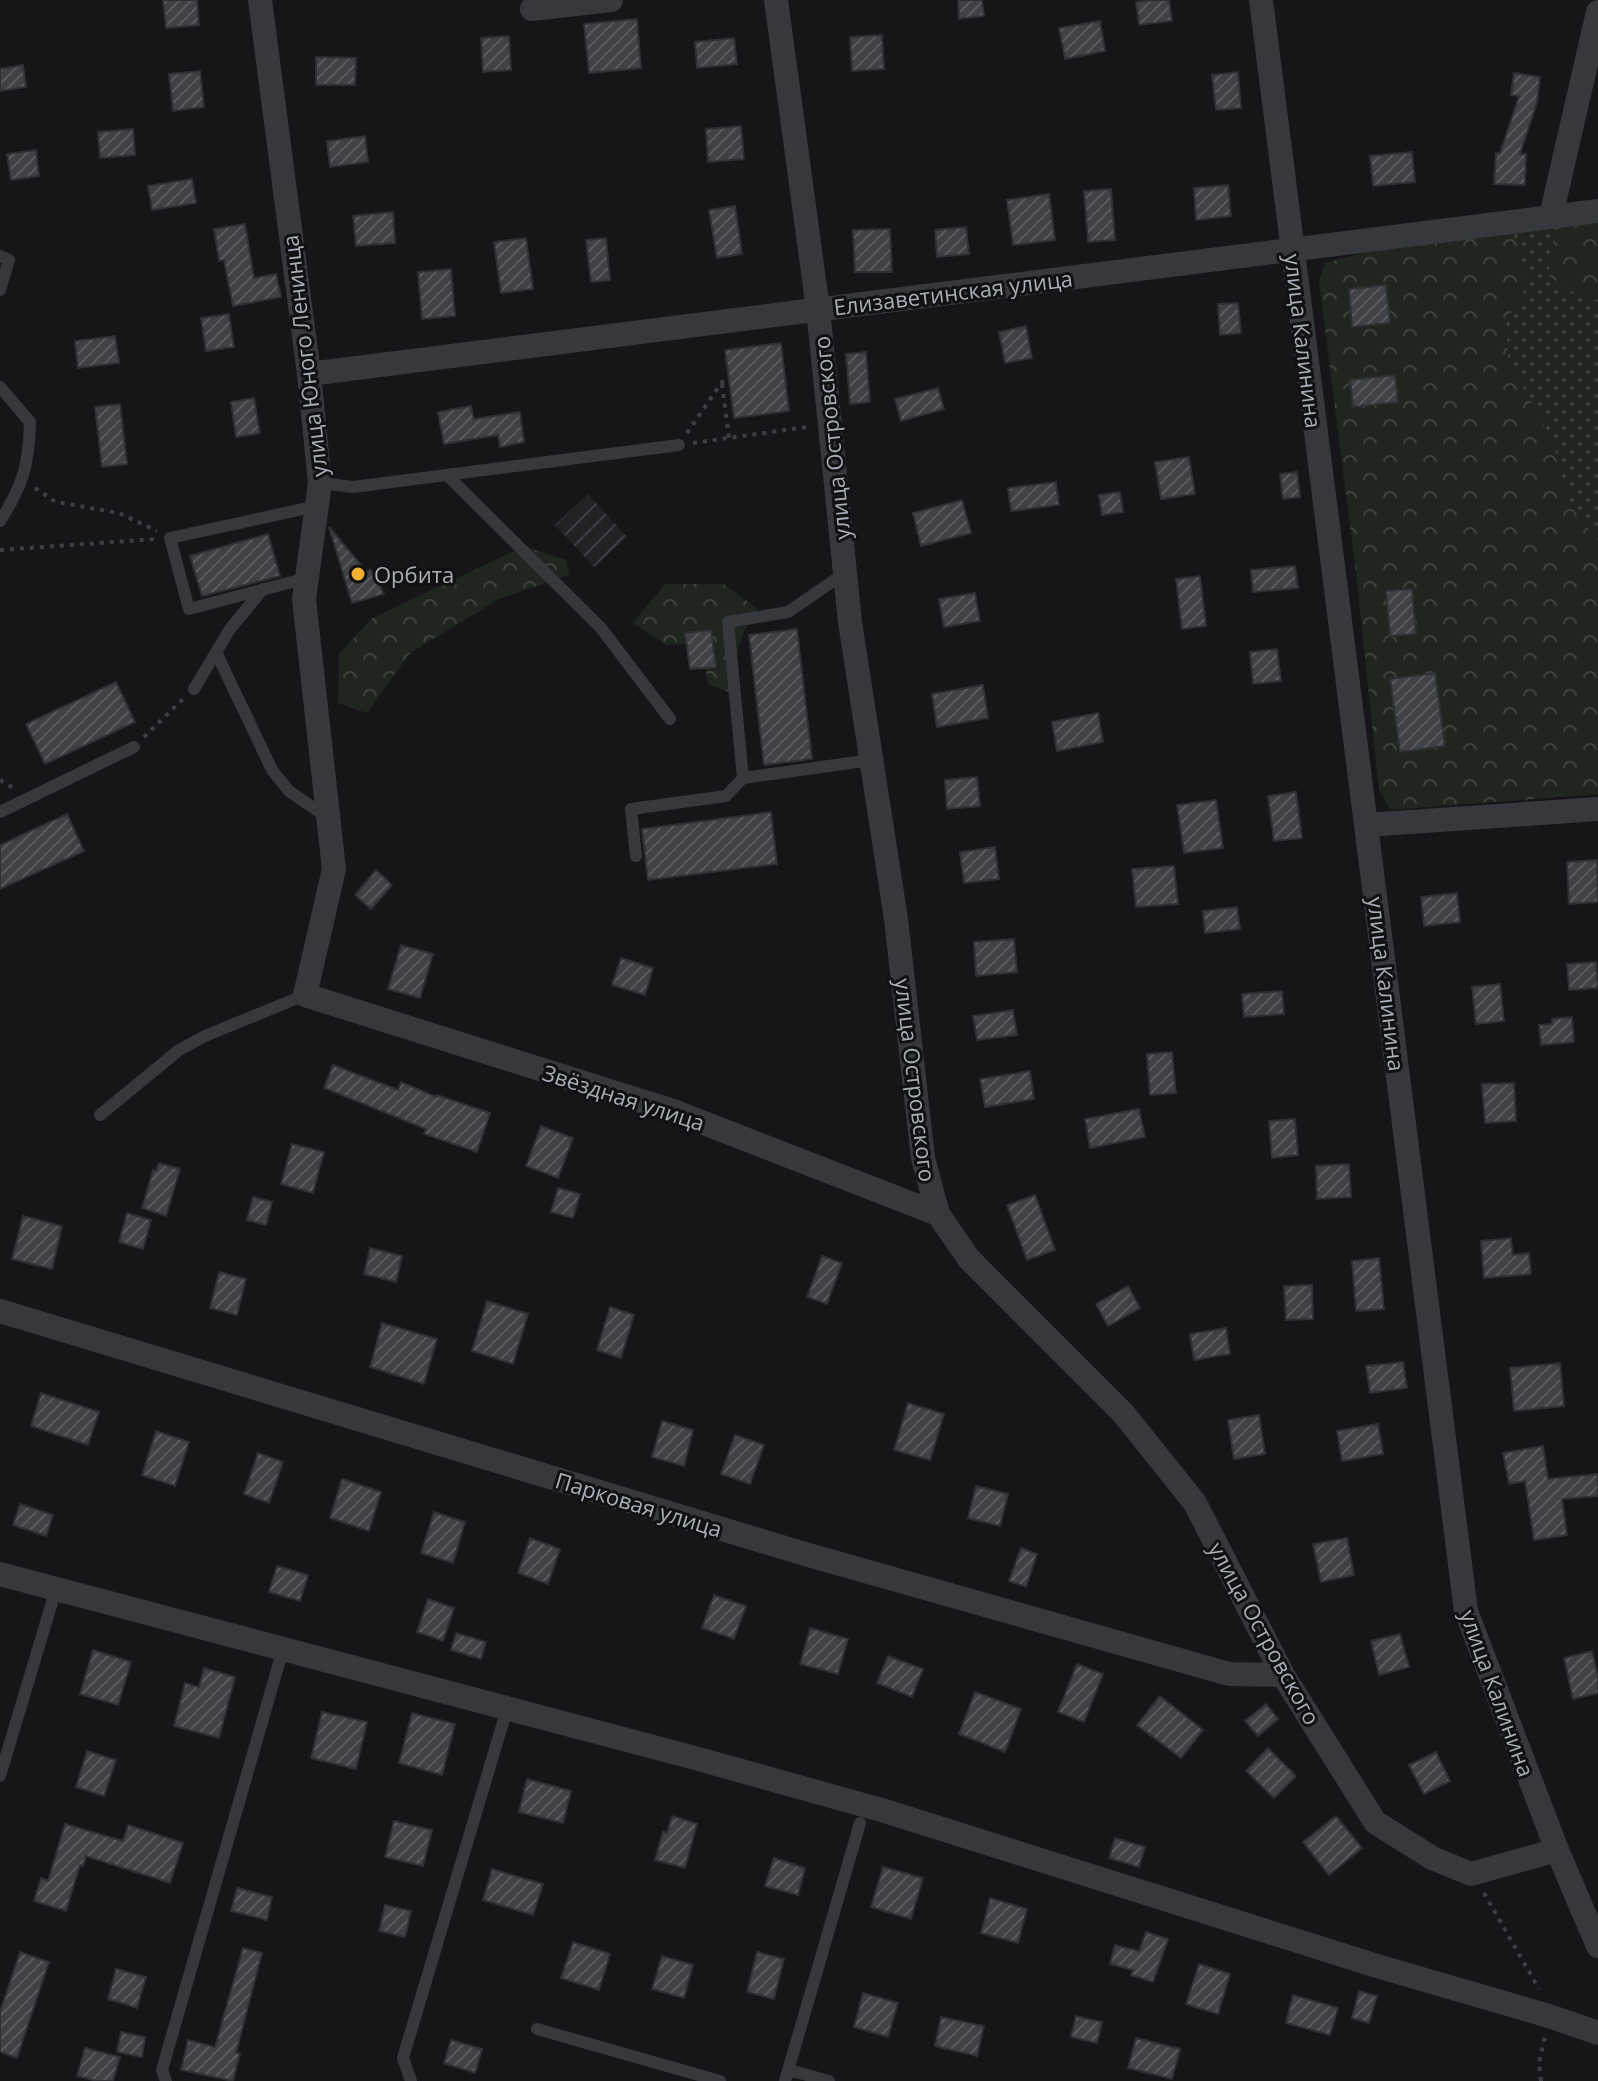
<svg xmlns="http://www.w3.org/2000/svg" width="1598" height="2081" font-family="'Open Sans',sans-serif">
  <defs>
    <pattern id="industrial-furrows" width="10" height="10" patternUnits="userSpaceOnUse" patternTransform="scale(2)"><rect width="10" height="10" fill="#222225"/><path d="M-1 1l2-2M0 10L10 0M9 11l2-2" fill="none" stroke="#3f3f43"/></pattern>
    <pattern id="grass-dots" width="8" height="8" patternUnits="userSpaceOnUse" patternTransform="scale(2)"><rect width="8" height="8" fill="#1e261f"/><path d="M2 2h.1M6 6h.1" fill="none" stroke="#3c433d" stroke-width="1.8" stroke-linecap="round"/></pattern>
    <pattern id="forest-crowns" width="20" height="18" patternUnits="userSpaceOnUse" patternTransform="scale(2)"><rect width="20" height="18" fill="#1e261f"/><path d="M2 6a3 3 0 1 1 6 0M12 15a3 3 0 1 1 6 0" fill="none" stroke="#3c433d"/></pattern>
    <pattern id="building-hatch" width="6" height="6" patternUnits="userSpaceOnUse" patternTransform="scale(2)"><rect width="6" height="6" fill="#404145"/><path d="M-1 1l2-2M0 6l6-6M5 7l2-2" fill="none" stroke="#595a5e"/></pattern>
  </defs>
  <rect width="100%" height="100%" fill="#161618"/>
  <path fill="url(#industrial-furrows)" d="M588 494 627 537 594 567 555 525Z"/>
  <path fill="url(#grass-dots)" d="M1571 224 1577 295 1598 300V541L1570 505 1552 439 1508 361 1506 320 1528 284 1499 234Z"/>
  <path fill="url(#forest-crowns)" d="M1598 223V300L1577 295 1549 276 1550 245 1571 224Z
    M1499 234 1516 239 1528 284 1506 320 1508 361 1552 439 1570 505 1598 541V794L1390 810 1379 789 1356 573 1319 281 1325 263 1370 251Z
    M524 546 566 560 569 575 499 599 410 653 367 713 338 703 339 654 371 619Z
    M665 584H724L758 609C738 634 735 662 731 693L708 684 701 643 666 645 633 623Z"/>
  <path fill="url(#building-hatch)" stroke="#303034" stroke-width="2" d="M163 0H197L199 25 166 28Z
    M958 0H982L984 16 959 19Z
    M1153 0H1169L1172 21 1139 25 1136 2Z
    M637 19 641 68 589 73 584 24Z
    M1100 21 1105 51 1065 59 1059 28Z
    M882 35 884 69 852 71 850 37Z
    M509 36 511 70 483 72 481 38Z
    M734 38 737 64 697 68 695 42Z
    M316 57 356 58 355 85H316Z
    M23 65 26 87 0 91V69Z
    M200 71 204 107 173 111 169 74Z
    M1238 72 1241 108 1216 110 1212 75Z
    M1514 73 1540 77 1537 102 1520 154H1526L1525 185 1494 184 1496 153H1500L1519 96 1511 95Z
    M741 126 744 159 708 162 706 129Z
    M133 129 135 155 100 158 98 132Z
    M365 136 368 162 330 167 327 141Z
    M36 150 39 176 11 180 7 154Z
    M1412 152 1415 182 1373 186 1370 156Z
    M192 179 196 203 152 210 148 186Z
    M1228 185 1231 216 1196 220 1194 188Z
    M1111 189 1115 240 1088 242 1084 191Z
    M1049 194 1055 240 1013 245 1007 200Z
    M735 206 742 254 717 258 709 210Z
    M393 212 395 243 356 246 353 216Z
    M245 224 254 278 276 274 281 297 233 306 224 260 219 261 214 229Z
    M966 227 969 254 937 257 935 230Z
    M890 229 892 272H855L853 230Z
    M526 238 533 289 501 293 494 242Z
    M606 238 610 280 591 282 586 240Z
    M451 269 455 316 422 319 418 272Z
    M1386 285 1390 323 1352 327 1349 289Z
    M1238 303 1241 333 1220 335 1218 304Z
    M229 314 234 347 206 351 201 318Z
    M1026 326 1032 358 1005 363 999 332Z
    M115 336 119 363 78 368 75 341Z
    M781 343 789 411 734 418 725 350Z
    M866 352 870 402 850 404 846 354Z
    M1395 375 1398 402 1353 407 1350 380Z
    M938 388 944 409 901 421 895 399Z
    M254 398 260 433 236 437 231 402Z
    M120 404 127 464 102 467 95 407Z
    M471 406 474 419 520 412 524 442 500 447 498 435 444 444 438 412Z
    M1189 457 1195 494 1161 499 1155 462Z
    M1297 472 1300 497 1283 499 1280 474Z
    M1056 482 1059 505 1011 511 1008 488Z
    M1120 492 1123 512 1102 515 1099 495Z
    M962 500 971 533 921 546 913 513Z
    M329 527 366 571 371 570 384 594 352 603Z
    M268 534 280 576 202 596 190 556Z
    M1295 566 1298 588 1253 592 1251 570Z
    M1200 576 1206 626 1182 629 1176 579Z
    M1412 589 1416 634 1390 636 1386 591Z
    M975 593 980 621 944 627 939 599Z
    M797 629 812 759 764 765 749 635Z
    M711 630 716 667 690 669 685 633Z
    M1277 649 1281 681 1253 684 1250 652Z
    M1435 673 1445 746 1400 752 1390 679Z
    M116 682 135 722 45 764 26 724Z
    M983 685 988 718 937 727 932 694Z
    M1098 713 1103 742 1057 751 1052 722Z
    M977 777 980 806 947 809 945 780Z
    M1296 792 1302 838 1274 841 1268 796Z
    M1216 800 1223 848 1184 853 1177 805Z
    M771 812 777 864 648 880 642 829Z
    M67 814 84 851 0 889V845Z
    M995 847 999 879 964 883 960 852Z
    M1597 860 1598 902 1569 904 1567 862Z
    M1174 866 1178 904 1136 907 1132 869Z
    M376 870 392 885 371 909 355 895Z
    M1457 893 1460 922 1424 926 1421 897Z
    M1237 907 1240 929 1205 933 1203 911Z
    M1014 939 1017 972 976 976 974 942Z
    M401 945 433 954 420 998 388 989Z
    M621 958 653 968 645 995 612 985Z
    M1596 962 1598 988 1569 990 1567 964Z
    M1500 984 1504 1021 1476 1024 1472 987Z
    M1282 991 1284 1014 1244 1017 1242 994Z
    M1013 1010 1017 1035 977 1040 973 1016Z
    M1572 1017 1574 1042 1541 1045 1539 1025 1552 1024V1019Z
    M1172 1052 1176 1093 1150 1095 1147 1054Z
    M333 1065 398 1090 401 1082 436 1097 437 1095 490 1113 477 1152 424 1134 426 1129 324 1088Z
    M1030 1071 1034 1099 985 1107 980 1079Z
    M1514 1083 1516 1121 1485 1123 1482 1084Z
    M1139 1109 1145 1137 1090 1148 1085 1119Z
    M1295 1119 1298 1155 1272 1158 1269 1121Z
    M541 1126 573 1138 558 1178 526 1166Z
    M292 1144 324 1152 313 1193 281 1184Z
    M159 1163 180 1169 166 1216 142 1208 153 1170 156 1171Z
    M1349 1164 1351 1197 1317 1199 1316 1166Z
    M558 1188 580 1194 573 1218 551 1212Z
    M1035 1195 1055 1250 1027 1260 1007 1205Z
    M253 1197 272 1202 266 1225 247 1220Z
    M127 1213 151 1220 143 1249 119 1242Z
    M23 1216 62 1226 52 1269 12 1259Z
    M1511 1238 1513 1255 1529 1253 1531 1274 1484 1278 1481 1241Z
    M370 1248 402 1256 396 1282 364 1274Z
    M822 1256 842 1263 827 1304 807 1297Z
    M1379 1258 1384 1309 1356 1311 1352 1261Z
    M219 1272 246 1279 237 1315 210 1308Z
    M1312 1285 1313 1319 1286 1320 1284 1286Z
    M1128 1286 1140 1308 1108 1326 1096 1304Z
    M487 1301 528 1314 513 1364 472 1351Z
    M610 1307 634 1315 621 1358 597 1350Z
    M382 1323 437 1339 424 1384 370 1367Z
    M1226 1328 1230 1354 1194 1360 1190 1334Z
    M1403 1362 1407 1388 1370 1393 1366 1366Z
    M1560 1363 1564 1406 1514 1411 1510 1368Z
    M41 1393 99 1412 88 1445 31 1426Z
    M908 1403 944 1414 930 1460 894 1450Z
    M1259 1415 1265 1454 1234 1459 1228 1420Z
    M662 1421 693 1430 684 1466 652 1457Z
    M1378 1424 1383 1454 1342 1461 1337 1431Z
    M156 1431 189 1442 175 1486 142 1475Z
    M735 1435 764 1445 750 1484 721 1474Z
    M1543 1446 1548 1479 1598 1474V1496L1562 1499 1567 1535 1534 1540 1525 1481 1509 1484 1503 1453Z
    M258 1453 283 1462 269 1503 244 1494Z
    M342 1479 381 1492 369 1531 330 1518Z
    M976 1486 1008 1494 1000 1526 968 1518Z
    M20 1504 53 1515 46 1536 13 1525Z
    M434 1512 465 1522 453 1563 421 1553Z
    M530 1538 560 1549 548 1584 518 1573Z
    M1347 1538 1354 1575 1321 1582 1313 1544Z
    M1021 1548 1037 1554 1026 1587 1009 1581Z
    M277 1566 308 1575 300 1601 269 1592Z
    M714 1595 746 1606 734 1639 702 1628Z
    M428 1599 454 1608 443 1641 417 1632Z
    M810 1628 848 1639 838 1674 800 1664Z
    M456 1633 486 1642 481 1659 451 1650Z
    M1400 1634 1409 1667 1379 1675 1371 1641Z
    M93 1650 131 1662 118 1705 80 1694Z
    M1592 1651 1598 1677V1693L1573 1699 1564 1658Z
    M888 1656 923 1669 912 1697 877 1683Z
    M1077 1664 1103 1674 1084 1722 1058 1712Z
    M204 1668 235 1677 219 1738 174 1726 185 1683 199 1687Z
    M975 1692 1021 1709 1005 1752 959 1734Z
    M1160 1696 1203 1730 1181 1758 1137 1725Z
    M1266 1704 1278 1719 1258 1736 1245 1721Z
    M322 1712 367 1722 356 1769 311 1758Z
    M412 1713 455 1724 442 1775 399 1763Z
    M1268 1748 1296 1776 1274 1798 1246 1771Z
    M87 1751 116 1760 104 1796 76 1787Z
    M1436 1752 1450 1781 1424 1794 1409 1765Z
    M527 1779 571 1791 563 1823 519 1812Z
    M672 1816 697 1824 685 1868 655 1860 663 1832 667 1833Z
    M1336 1816 1362 1848 1329 1875 1303 1842Z
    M394 1821 432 1830 423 1866 385 1857Z
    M65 1824 123 1841 128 1825 183 1843 170 1883 86 1856 83 1866 80 1865 66 1911 34 1901 41 1878 48 1881Z
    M1115 1838 1145 1847 1139 1867 1109 1858Z
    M774 1858 805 1868 798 1895 765 1886Z
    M883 1867 923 1878 911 1919 871 1907Z
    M492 1869 543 1884 533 1915 483 1900Z
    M237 1888 272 1897 267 1920 231 1911Z
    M990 1898 1027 1909 1018 1943 981 1933Z
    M385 1905 411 1911 405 1937 379 1931Z
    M1146 1932 1168 1939 1153 1982 1131 1975 1133 1970 1110 1964 1115 1945 1139 1951Z
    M573 1942 610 1954 599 1990 561 1978Z
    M243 1948 262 1953 236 2053H240L233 2081 181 2070 188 2040 215 2047Z
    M20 1952 49 1962 17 2058 0 2052V2012Z
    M757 1952 784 1959 774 1999 747 1992Z
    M662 1956 693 1965 684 1998 652 1989Z
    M1199 1964 1230 1974 1218 2014 1186 2004Z
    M116 1969 146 1977 137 2008 108 1999Z
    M1359 1991 1377 1996 1369 2023 1352 2018Z
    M863 1993 898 2003 888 2037 854 2027Z
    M1293 1995 1338 2008 1330 2035 1286 2023Z
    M1076 2016 1102 2022 1097 2043 1071 2037Z
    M941 2017 984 2026 977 2056 935 2046Z
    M121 2032 145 2037 142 2057 117 2052Z
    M1136 2038 1180 2049 1172 2079 1128 2068Z
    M451 2040 482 2049 475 2073 444 2063Z
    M85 2048 120 2057 113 2081H97L77 2076Z"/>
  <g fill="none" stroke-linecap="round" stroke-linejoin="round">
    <path stroke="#3d3f44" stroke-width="4" stroke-dasharray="4 6" stroke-linecap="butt" d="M722 384 729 438
      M687 433 722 382 729 381
      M693 443 807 427
      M35 488 56 502 119 513 157 531
      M0 550 156 539
      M144 737 183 699
      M0 780 15 789
      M1484 1893 1539 1989
      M1541 2081 1539 2063 1545 2036"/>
    <path stroke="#37383d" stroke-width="12" d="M0 256 9 260 0 290
      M0 387 30 422C29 464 23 486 0 521
      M447 475 601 628 670 719
      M320 483 353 487 679 445
      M307 578 189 609 170 538 317 506
      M216 652 272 770 289 791 328 818
      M194 689 230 629 263 589
      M743 778 728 622 788 612 845 573
      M0 812 134 747
      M636 856 631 809 726 796 743 778 871 760
      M100 1115 179 1050 205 1036 305 995
      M0 1776 56 1589
      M537 2029 720 2081
      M789 2070 829 2081
      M166 2081 162 2070 283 1649
      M411 2081 403 2058 507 1709
      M785 2081 860 1823"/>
    <path stroke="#37383d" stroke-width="24" d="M260 0 309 374 320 483 304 599 334 869 305 995 673 1111 938 1214
      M776 0 818 309 850 622 896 919 923 1158 938 1214 969 1259 1123 1413 1195 1503 1283 1675 1375 1822 1432 1858 1471 1874 1557 1850
      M1261 0 1466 1611 1557 1850 1598 1946
      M532 9 611 0
      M1551 216 1598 12
      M309 374 1598 211
      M1367 825 1598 809
      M0 1311 805 1554 1229 1674 1283 1675
      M0 1574 695 1758 885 1811 1377 1966 1549 2016 1598 2033"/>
  </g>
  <circle fill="#f2b134" stroke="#111113" stroke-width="3" cx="358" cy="574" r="8"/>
  <g text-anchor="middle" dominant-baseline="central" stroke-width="6" stroke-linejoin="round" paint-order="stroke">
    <g font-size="22" fill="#a8adb8" stroke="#111113">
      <text transform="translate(953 292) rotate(-7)">Елизаветинская улица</text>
      <text transform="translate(1304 341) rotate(83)">улица Калинина</text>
      <text transform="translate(304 356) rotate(-97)">улица Юного Ленинца</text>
      <text transform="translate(831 438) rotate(-96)">улица Островского</text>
      <text transform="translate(1387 984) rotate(83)">улица Калинина</text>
      <text transform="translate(916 1080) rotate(83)">улица Островского</text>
      <text transform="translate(624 1097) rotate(18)">Звёздная улица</text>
      <text transform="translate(639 1504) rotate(17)">Парковая улица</text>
      <text transform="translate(1265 1633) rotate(61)">улица Островского</text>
      <text transform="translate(1498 1693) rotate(70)">улица Калинина</text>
    </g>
    <g font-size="22" fill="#a8adb8" stroke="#111113" text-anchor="start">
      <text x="374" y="574">Орбита</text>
    </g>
  </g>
</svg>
